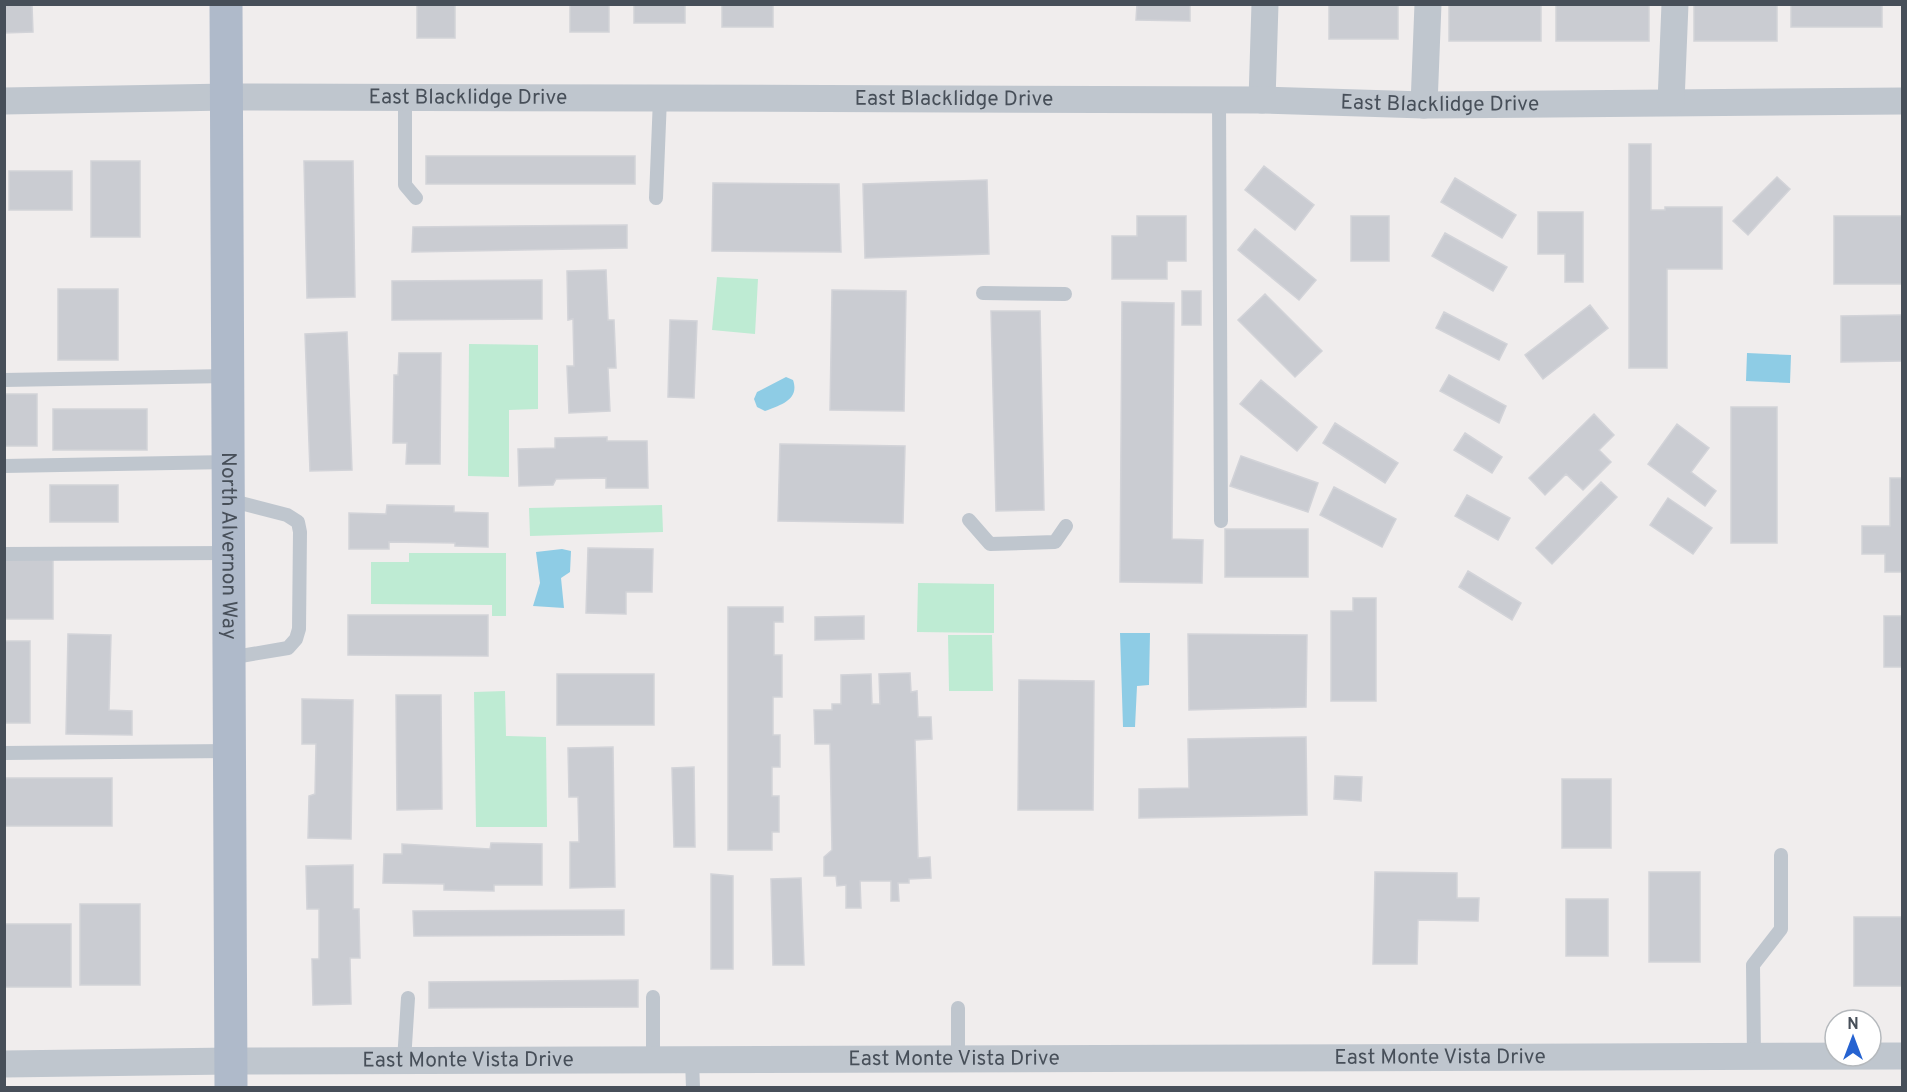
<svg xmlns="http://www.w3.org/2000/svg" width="1907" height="1092" font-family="Overpass,sans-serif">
  <rect width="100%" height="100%" fill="#f0eded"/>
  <path fill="#beebd3" d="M717 277 758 279 755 334 712 330Z
    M469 344 538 345V409L509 410V477L468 476Z
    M662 505 663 532 530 536 529 508Z
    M409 553H506V616H492V605L371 604V562H409Z
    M918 583 994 584V633L917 632Z
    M948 635H992L993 691H949Z
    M505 691 506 736 546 737 547 827H476L474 692Z"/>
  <path fill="#8ecce5" d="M1747 353 1791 355 1790 383 1746 381Z
    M786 377 793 380C800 400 780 405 765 411L757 407 754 399 757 392Z
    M562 549 571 551 570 572 561 578 564 608 533 606 540 583 536 552Z
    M1120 633H1150L1149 685 1137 686 1135 727H1123Z"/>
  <path fill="#caccd2" stroke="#d2d3d8" stroke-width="1.5" d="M4 4H44L32 5 33 32 4 33Z
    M417 4H455V38H417Z
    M570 4H609V32H570Z
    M634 4H685V23H634Z
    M722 4H773V27H722Z
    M1137 4H1190V21L1136 20Z
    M1329 4H1398V39H1329Z
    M1449 4H1541V41H1449Z
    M1649 4V41H1556V5Z
    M1694 4H1777V41H1694Z
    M1791 4H1882V27H1791Z
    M1629 144H1651V210H1665V207H1722V269H1667V368H1629Z
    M426 156H635V184H426Z
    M91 161H140V237H91Z
    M304 161H353L355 297 307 298Z
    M1264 166 1314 205 1295 230 1245 190Z
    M9 171H72V210H9Z
    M1777 177 1790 189 1748 235 1733 221Z
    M1455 178 1516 215 1502 238 1441 202Z
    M987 180 989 254 865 258 863 184Z
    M713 183 839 184 841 252 712 251Z
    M1538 212H1583V282H1565V254H1538Z
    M1137 216H1186V261H1167V279H1112V236H1137Z
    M1351 216H1389V261H1351Z
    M1834 216H1902V284H1834Z
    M627 225V248L412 252 413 227Z
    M1255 229 1316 280 1299 300 1238 250Z
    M1445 233 1507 267 1493 291 1432 256Z
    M606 270 608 320H614L616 368H608L610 411 569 413 567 366H574L573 319 568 320 567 271Z
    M542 280V319L392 320V281Z
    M58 289H118V360H58Z
    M832 290 906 291 904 411 830 410Z
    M1182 291H1201V325H1182Z
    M1265 294 1322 351 1295 377 1238 320Z
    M1122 302 1174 303 1172 539 1203 540 1202 583 1120 582Z
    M1590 305 1608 328 1543 379 1525 355Z
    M991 311H1040L1044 510 996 511Z
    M1444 312 1507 344 1499 360 1436 328Z
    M1902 315V361L1841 362V316Z
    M670 320 697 321 694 398 668 397Z
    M347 332 352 470 310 471 305 334Z
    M399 353H441L440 464H406L407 443H393L394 375H398Z
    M1449 375 1506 406 1499 423 1440 391Z
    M1261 380 1317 427 1297 451 1240 404Z
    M4 394H37V446H4Z
    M1731 407H1777V543H1731Z
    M53 409H147V450H53Z
    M1594 414 1614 435 1599 450 1611 462 1583 490 1566 474 1545 495 1529 478Z
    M1335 423 1398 463 1385 483 1323 443Z
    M1677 424 1709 448 1691 472 1716 491 1705 506 1648 464Z
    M1465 433 1502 457 1492 473 1454 450Z
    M607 437V441H647L648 488H606V478L556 479 553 485 519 486 518 449 555 448V438Z
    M780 444 905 446 903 523 778 521Z
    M1241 456 1318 483 1308 512 1230 486Z
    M1890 478H1902V572H1885V554H1862V526H1890Z
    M1601 482 1617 497 1552 564 1536 548Z
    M50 485H118V522H50Z
    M1334 487 1396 519 1382 547 1320 515Z
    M1467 495 1510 518 1498 540 1455 516Z
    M1668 498 1712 528 1693 554 1650 525Z
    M387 505 454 506V512L488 513V547L455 546V543L389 542V549H349V513L386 514Z
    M1225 529H1308V577H1225Z
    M588 548 653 549 652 592H626V614L586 613Z
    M4 560H53V619H4Z
    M1468 571 1521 603 1512 620 1459 587Z
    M1353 598H1376V701H1331V611H1353Z
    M728 607H783V622H774V655H782V697H773V735H780V767H772V796H779V832H772V850H728Z
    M348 615H488V656L348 655Z
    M864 616V639L815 640V617Z
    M1884 616H1902V667H1884Z
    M68 634 111 635 109 710 132 711V735L66 734Z
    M1188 634 1307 635 1306 707 1189 710Z
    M4 641H30V723H4Z
    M910 673 911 692 917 691 918 717H931L932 739 915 740 918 858 930 857 931 878 909 879V883H898L899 901H891V881H860L861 908H846V885L837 886 836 876H824V857L832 850 830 744H815L814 710H832V704H841V675L871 674 872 704H880L879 674Z
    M557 674H654V725H557Z
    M1019 680 1094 681 1093 810H1018Z
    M396 695H441L442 809 397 810Z
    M302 699 353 700 351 839 308 838 309 796 315 794 316 744H302Z
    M1306 737 1307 815 1139 818V789L1189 788 1188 739Z
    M613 747 615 887 570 888V842H579L578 797H569L568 748Z
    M694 767 695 847H674L672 768Z
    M1335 776 1362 777 1361 801 1334 799Z
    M4 778H112V826H4Z
    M1562 779H1611V848H1562Z
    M491 843 542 844V885H494V891L444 890V884L383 883 384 854H402V844L490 849Z
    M353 865V909H359L360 958H350L351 1004 313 1005 312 959H319V909H307L306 866Z
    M1375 872 1457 873V898H1479L1478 921 1418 920 1417 964H1373Z
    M1649 872H1700V962H1649Z
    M711 874 733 876V969H711Z
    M801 878 804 965H773L771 879Z
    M1566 899H1608V956H1566Z
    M80 904H140V985H80Z
    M624 910V935L414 936 413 911Z
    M1854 917H1902V986H1854Z
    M4 924H71V987H4Z
    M638 980V1007L429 1008V982Z"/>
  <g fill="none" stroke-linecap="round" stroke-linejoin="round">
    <path stroke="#bfc6ce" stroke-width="14" d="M405 98V185L416 198
      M1219 100 1221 521
      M656 198 660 98
      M983 293 1065 294
      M4 380 228 376
      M4 466 229 462
      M229 500 287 515 298 522 300 532 299 629 296 639 288 648 229 658
      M969 520 990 544 1055 542 1066 526
      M4 554 229 553
      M4 753 229 751
      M653 997V1060
      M958 1008V1059
      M1754 1057 1753 965 1781 929V855
      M692 1060 693 1088
      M404 1061 408 998"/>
    <g stroke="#bfc6ce" stroke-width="27">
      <path d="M1262 100 1265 4"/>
      <path id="s1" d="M4 101 228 97 660 98 1262 100 1424 105 1902 101"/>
      <path d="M1671 102 1675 4"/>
      <path d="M1424 105 1428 4"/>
      <path id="s2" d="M4 1064 231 1061 1902 1056"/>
    </g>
    <path stroke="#afbaca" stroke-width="33" id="s3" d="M226 4 231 1088"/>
  </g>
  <g text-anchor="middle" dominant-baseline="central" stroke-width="6" stroke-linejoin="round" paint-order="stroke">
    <g font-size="21" fill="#474f59" stroke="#fff">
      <text stroke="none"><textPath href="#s1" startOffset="464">East Blacklidge Drive</textPath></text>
      <text stroke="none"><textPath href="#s1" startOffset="950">East Blacklidge Drive</textPath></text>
      <text stroke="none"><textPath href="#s1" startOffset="1436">East Blacklidge Drive</textPath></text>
      <text stroke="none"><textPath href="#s3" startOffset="542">North Alvernon Way</textPath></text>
      <text stroke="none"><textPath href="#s2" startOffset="1436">East Monte Vista Drive</textPath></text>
      <text stroke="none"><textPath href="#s2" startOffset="950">East Monte Vista Drive</textPath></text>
      <text stroke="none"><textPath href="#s2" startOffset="464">East Monte Vista Drive</textPath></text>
    </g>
  </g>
  <rect width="1907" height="1092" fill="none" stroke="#474f59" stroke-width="12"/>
  <g transform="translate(1853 1038)"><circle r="28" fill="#ffffff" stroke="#b5b9bd" stroke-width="1.5"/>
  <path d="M0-4.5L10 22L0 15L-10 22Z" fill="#2663d1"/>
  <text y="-9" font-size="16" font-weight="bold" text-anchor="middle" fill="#474f59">N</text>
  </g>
</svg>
